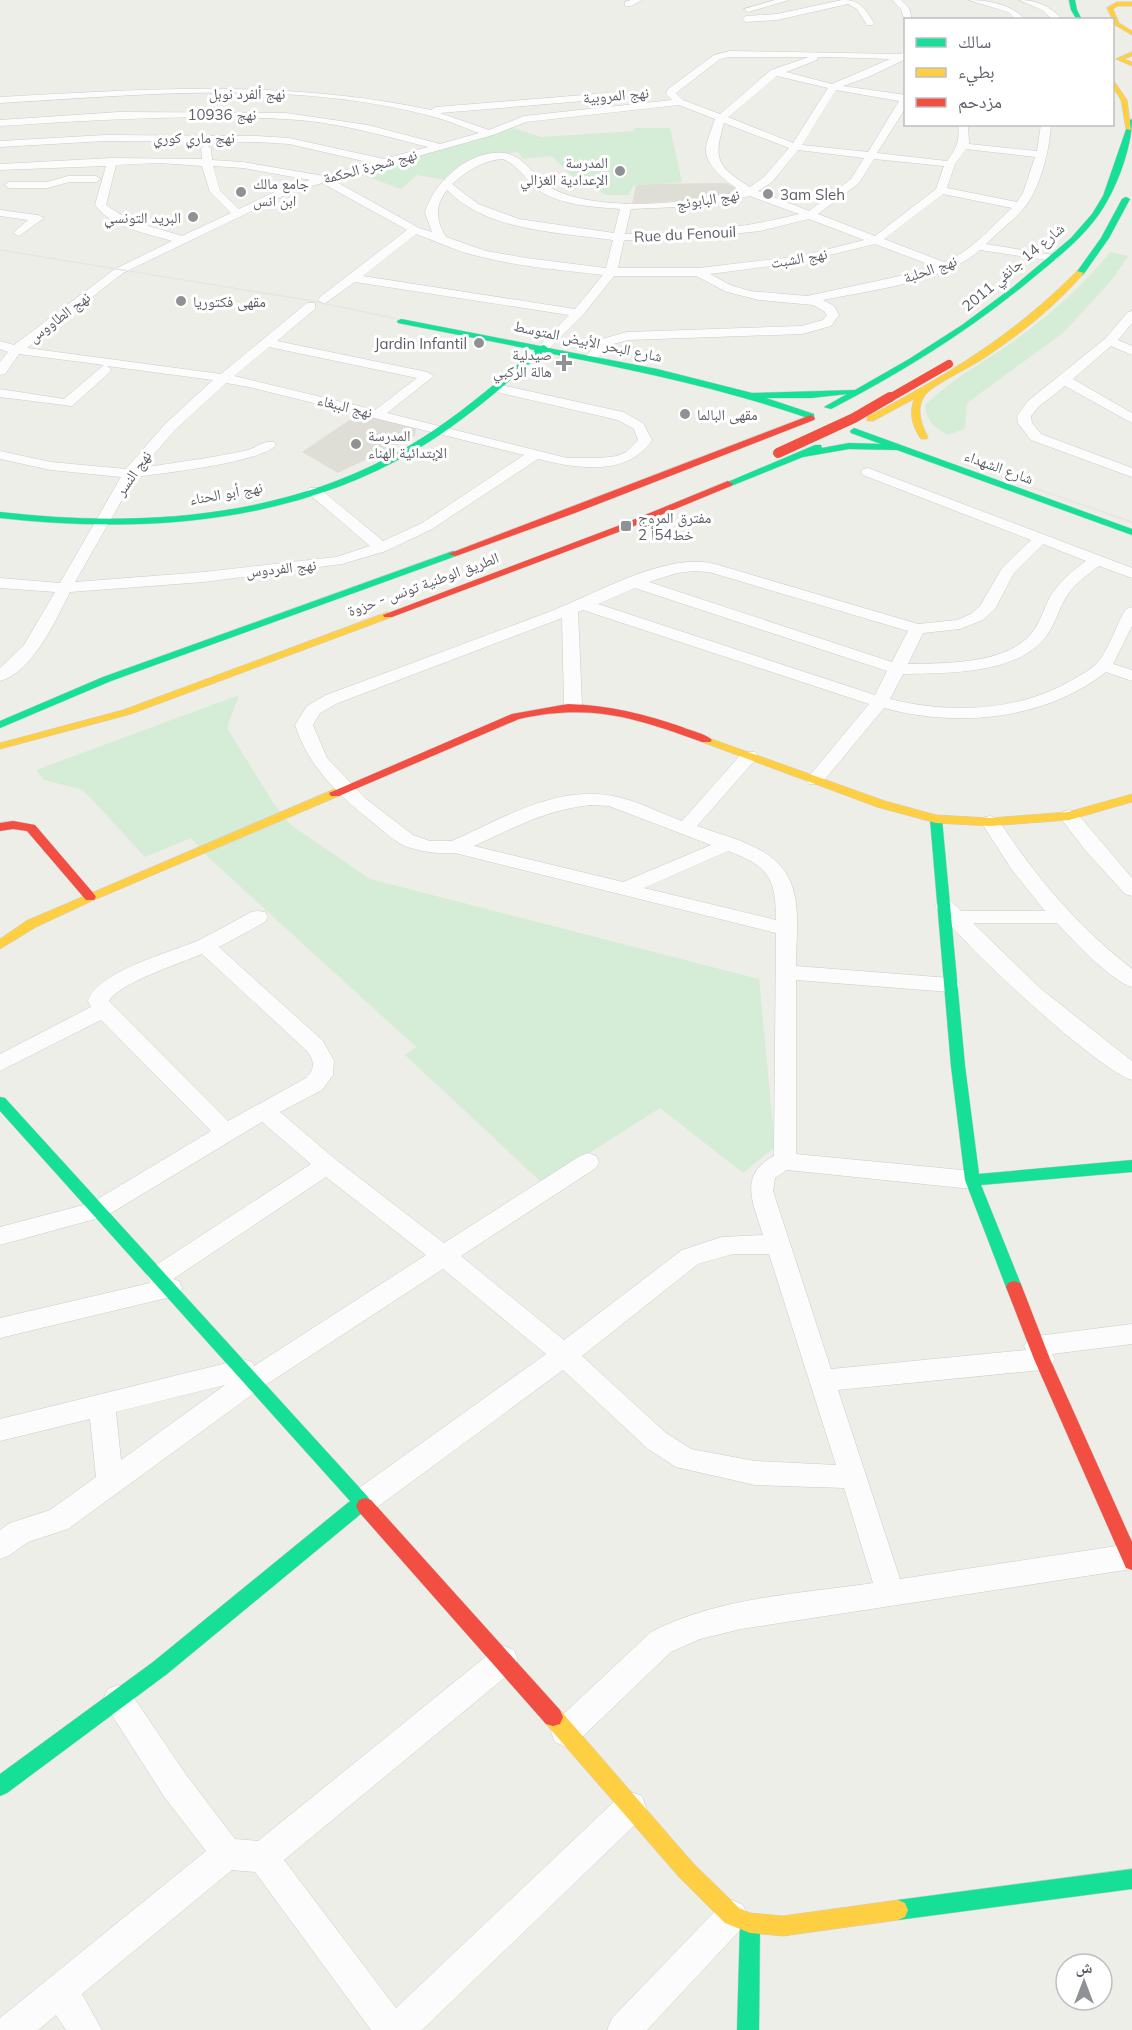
<svg xmlns="http://www.w3.org/2000/svg" width="1132" height="2030" font-family="Mulish,'Noto Naskh Arabic',sans-serif">
  <rect width="100%" height="100%" fill="#eeeee8"/>
  <path fill="#dfded6" d="M726 183 736 188V192L692 200 632 204 636 184Z
    M360 413 416 428 415 436 338 473 302 452Z"/>
  <path fill="#d5ecd7" d="M513 128 541 137 634 131V128H670L682 182 633 186 629 195H606L572 176 551 156 523 159 518 152 492 155 469 161 446 180 417 175 401 189 354 172Z
    M1110 252 1128 256 1111 281 1063 333 967 403 965 429 947 435C934 426 926 421 925 405 956 375 989 360 1022 335 1054 311 1086 283 1110 252Z
    M239 695 227 728 274 804 291 825 370 879 759 979 775 1147 743 1173 660 1108 542 1183 405 1055 416 1047 210 859 191 838 145 857 83 790 44 780 36 770Z"/>
  <g fill="none" stroke-linecap="round" stroke-linejoin="round">
    <defs>
      <path id="street" d="M631 0H642L631 6H625V2Z
        M775 0H789L748 12 744 9Z
        M842 0C860 0 865 8 874 23L873 25H867L857 9 848 4 777 20 746 22 742 19 746 16 777 14Z
        M892 0H901L909 8 912 20H906L905 22 901 9Z
        M968 0C989 0 1011 4 1026 20H1016L1008 12Z
        M1019 0C1037 0 1050 6 1063 20H1053L1042 10Z
        M730 51 900 54 906 52V59L868 77 843 86 906 95V107L877 153 947 161C957 147 960 141 958 124H968L969 144 1037 151 1041 124H1051C1050 148 1040 190 1024 208 1013 221 998 232 986 244L1053 255 1059 258 1053 261 980 250C943 283 870 290 823 300L834 306 839 315 831 326 802 334 628 340 610 345 596 360 591 361 585 357 602 339 627 332 801 326 823 320 827 315 824 311 813 305 759 300 727 292 696 276H614L582 316 548 350 544 351 538 347 569 315 355 282 324 304 318 300 320 297 407 230 322 183 291 192 123 273 27 348 221 374 307 303H315V309L277 341 427 372 434 376 387 413 567 458H600L617 456 626 452 638 440 634 429 618 420 492 391 490 388 497 384 623 412 643 423 652 440C627 478 575 468 538 459L432 529 386 551 342 564 204 582 70 592C56 620 32 673 0 681V668L24 645 55 592 0 588V578L60 583 121 477 51 470 0 459V451L51 462 126 469 165 424 213 380 107 366 111 369 110 372 72 406 0 397V389L64 399 104 365 19 354 5 374 0 375V362L8 352 0 349V341L14 345 115 269 172 241C146 233 112 228 95 205L106 166 0 170V164L112 158 202 159 201 148 206 145 211 148 212 160 243 162 324 176 372 163 289 144 257 142 105 141 0 147V141L105 135 257 136 289 138 384 159 428 147C381 135 333 121 284 119 189 114 94 120 0 126V120L119 112 286 113 368 125 440 144 479 133C463 127 447 120 431 116 292 79 142 95 0 103V97C148 89 285 79 431 110L436 107 608 93 613 96 608 99 440 113 489 130 524 116 672 100 666 94 668 89 714 55ZM730 57H809L771 70 720 114 683 100 676 93 720 59ZM818 57H826L890 59 832 84 786 72 817 60ZM777 76 828 88 793 143 728 117ZM836 90 899 101 868 152 802 145ZM679 105 715 119C712 128 708 138 706 147 704 166 728 183 741 191 692 204 597 213 551 188 534 179 525 155 504 153 470 149 433 182 425 213L432 232 419 228 333 180 493 135 526 122ZM724 123 789 148 764 177 750 187C717 166 713 160 724 123ZM966 149 1035 157 1023 193 1017 202 947 188 955 164ZM798 150 864 158 851 179 809 211 758 191 772 182ZM503 159C518 165 526 180 538 190 560 205 594 207 620 209L614 233 519 219 478 204 452 184C467 171 483 160 503 159ZM874 159 944 166 936 189 875 236 818 214 859 183ZM160 163 202 166 210 192 231 213 182 236 129 220 106 205 116 165ZM213 166 243 168 310 180 283 188 239 209 220 191ZM447 190C454 196 461 203 469 207 506 231 570 234 613 240L606 268 526 258 486 251 446 237C436 220 434 207 447 190ZM943 194 1012 208C991 227 971 252 944 262L884 239ZM750 196 799 214C742 229 684 234 625 234L631 209 701 206ZM809 219 864 240 801 256 699 268H618L624 240H679L760 231ZM416 234C438 242 458 252 482 257 521 267 562 270 603 275L575 309 363 276ZM875 244 933 266 914 273 807 296 750 291 730 285 710 274 801 262ZM269 347 417 378 375 410 234 376ZM226 383 249 387 524 455 422 523 383 541 319 488H309L307 491 309 494 370 546 336 557 204 572 75 582 135 477C163 473 260 463 276 445L274 442C264 440 257 447 248 450 213 458 177 462 142 468L175 430Z
        M68 176H96L101 179 96 182H69L48 188H9L4 185 9 182H47Z
        M0 210 38 215 44 218 19 236 13 233 28 220 0 216Z
        M1132 311V323L1118 340 1132 346V355L1111 346 1073 379 1132 413V423L1065 386 1038 407 1031 416 1032 423 1041 434 1132 468V477L1031 440 1018 423 1017 416 1028 401 1106 338 1128 312Z
        M868 468 1132 568V578L1099 566C1088 574 1076 583 1068 594 1059 607 1056 623 1047 635 1019 675 946 673 903 674L890 699C950 714 1018 712 1072 680 1080 675 1089 671 1095 665 1110 650 1115 626 1126 609L1132 607V626L1113 664 1132 670V681L1106 672C1045 720 957 728 884 708L821 784H809L806 780 869 704 583 610 578 612 582 704 579 708H567L564 704 562 618 338 703 320 713 313 725 327 758 366 799 413 835 430 841H452C501 819 556 785 613 796 636 800 660 813 682 821L743 752H755L758 756 755 760 697 826C738 841 786 848 795 897 799 918 796 944 796 966L950 978 957 980 960 985 957 990 950 992 796 980V1154L972 1171 980 1174 984 1180 980 1186 972 1189 787 1170 775 1178 773 1191 831 1369 1026 1350 1024 1346 1028 1339 1037 1336 1132 1324V1344L1052 1354 1055 1359 1051 1366 1042 1370 838 1390 900 1579 1130 1544 1132 1545V1569L741 1629 700 1639 671 1652 577 1742 566 1747 555 1742 551 1732 555 1722 651 1632C719 1597 799 1594 873 1583L844 1488 755 1485 676 1467 648 1449 563 1370 372 1511 362 1514 352 1511 348 1502 352 1493 546 1354 443 1269 261 1388 68 1529 28 1542 10 1555 0 1559V1530L10 1523 50 1510 96 1477 90 1419 0 1441V1419L243 1359 252 1362 254 1366 426 1255 326 1177 173 1279 179 1281 182 1288 179 1295 0 1338V1318L150 1283 147 1276 150 1269 311 1164 262 1122 106 1216 0 1245V1227L91 1203 211 1131 101 1020 0 1071V1054L91 1007 88 1001C98 971 169 953 197 941 215 932 233 922 251 912L258 911 265 912 268 917 265 922 219 947 323 1041 334 1061 333 1075 322 1090 280 1112 335 1159 444 1243 580 1156 588 1153 596 1156 599 1162 596 1168 461 1256 564 1340 682 1250 722 1237 763 1235C754 1205 737 1175 774 1156L776 933 455 853C438 854 421 852 405 846 394 841 384 832 375 824 340 797 309 768 295 725L307 706 326 695C399 668 472 641 546 613 593 596 665 551 715 564L918 624 957 620 971 614 980 606 1002 568 1031 540 863 475 861 472 863 469ZM1043 544 1086 561C1072 571 1059 582 1050 597 1044 608 1041 620 1034 630 1010 665 945 663 908 664L923 633 960 629 983 620 995 609 1014 573ZM694 571 709 572 908 631 892 662 649 582 677 573ZM635 588 887 671 875 695 598 604ZM591 805 609 806 711 845 623 882 474 846C513 828 548 809 591 805ZM728 851C768 866 776 877 776 920L644 888ZM202 954 307 1051C315 1061 315 1070 306 1078L228 1121 109 1001C119 983 181 963 202 954ZM733 1254H769L836 1465 755 1461 691 1449 666 1433 582 1356 698 1264ZM225 1385 121 1460 116 1412Z
        M1069 810 1076 812 1132 878V896L1125 894 1085 850 1062 820 1060 816 1062 812Z
        M990 816 997 818C1036 877 1076 925 1132 969V987C1111 981 1073 940 1057 923H973L1041 989 1132 1061V1080C1096 1069 957 940 935 906L938 901C949 898 953 903 961 911H1045L1012 870 981 822 983 818Z
        M504 1646 514 1650 518 1660 514 1670 284 1860 396 2008 620 1796 631 1792 642 1796 646 1807 642 1818 422 2030H371L255 1872 232 1870 82 1994 102 2030H66L56 2015 38 2030H0V2018L206 1851 165 1798 108 1709 103 1699 108 1689 118 1685 128 1689 187 1776 235 1839 258 1841 494 1650Z
        M732 1900 743 1905 748 1916 743 1927 647 2030H607L612 2018 721 1905Z"/>
      <path id="fast" d="M1069 0H1075L1077 10 1082 20H1077L1071 10Z
        M1132 119C1132 149 1115 193 1097 217 1080 240 1056 259 1034 277 972 329 903 372 831 409L824 407 847 394 811 398H766L814 414V418H808C721 388 633 370 543 352 502 387 461 424 414 451 289 524 141 534 0 518V512C139 528 286 519 409 446 455 419 495 384 535 350L398 323 397 321 401 319 540 346 544 345 548 348 657 369 752 393 855 390 909 359 962 325 1013 287 1071 238 1092 214 1103 196 1129 121Z
        M1126 197 1130 199 1109 238 1083 275H1077L1076 273 1101 238 1122 199Z
        M854 428 1132 529V535L897 450 849 449 803 457 731 486 723 484 815 445H821L822 448 849 443 881 444 851 433 850 431Z
        M453 551 456 552V556L111 681 0 728V721L103 677Z
        M936 815 942 819 965 1066 979 1174 1132 1160V1172L981 1185 1022 1287 1020 1291 1014 1293 1008 1291 1006 1287 965 1180 951 1066 930 819Z
        M0 1097 5 1098 368 1497 374 1506 371 1512 362 1513 167 1674 7 1793 0 1796V1774L153 1662 350 1501 0 1111Z
        M1132 1869V1889L898 1920 891 1917 888 1910 891 1903 898 1900Z
        M750 1913 757 1916 760 1923 759 2030H737L740 1923 743 1916Z"/>
      <path id="slow" d="M1117 2H1132V6H1118L1113 9 1119 23 1132 31V35L1115 25 1107 8Z
        M1132 52V56L1124 59 1132 62V66L1116 59Z
        M1112 78 1127 100 1131 130 1126 129 1121 100 1112 86Z
        M1077 271 1084 273C1055 307 1018 336 981 360 970 367 932 386 926 394 915 407 921 424 928 437L927 439H921C912 426 909 414 914 399L873 421H867V417C946 376 1014 335 1077 271Z
        M388 612 393 615 392 617 131 714 0 749V743L123 710Z
        M706 737 885 801 936 815 990 818 1068 812 1132 794V802L1069 820 990 826 936 823 877 807 702 742V738Z
        M335 789 341 793 339 796 94 900 36 927 0 949V939L26 921Z
        M553 1708 560 1710 693 1863 739 1908 750 1913 783 1916 898 1900 905 1903 908 1910 905 1917 898 1920 783 1936 750 1933 725 1923 679 1877 546 1724 543 1717 546 1710Z"/>
      <path id="jam" d="M811 415 815 418 814 420 575 513 456 556 448 554Z
        M728 481 733 484 731 486 629 528 392 617H384L383 615 623 524Z
        M568 704C608 705 644 714 682 727 691 731 704 733 712 740L710 742H702C635 718 592 703 519 719L339 796H331L329 793 512 714Z
        M13 821 35 825 94 894 96 897 94 900H86L27 831 13 829 0 831V823Z
        M1014 1281 1020 1283 1022 1287 1050 1359 1132 1542V1570L1126 1568 1034 1359 1006 1287 1008 1283Z
        M365 1498 371 1500 560 1710 563 1717 560 1724 553 1726 546 1724 359 1512 356 1506 359 1500Z"/>
    </defs>
    <use href="#street" stroke="#cbccca" stroke-width="1"/>
    <use href="#fast" stroke="#ccc" stroke-width="1"/>
    <use href="#slow" stroke="#ccc" stroke-width="1"/>
    <use href="#jam" stroke="#ccc" stroke-width="1"/>
    <use href="#street" fill="#fcfcfc" fill-rule="evenodd"/>
    <use href="#fast" fill="#16e098" fill-rule="evenodd"/>
    <use href="#slow" fill="#ffcf43" fill-rule="evenodd"/>
    <use href="#jam" fill="#f24e42" fill-rule="evenodd"/>
    <path stroke="#e5e5e4" stroke-width="1.5" d="M0 250 307 300 398 319
      M962 463 1132 522"/>
    <defs>
      <path id="jam-bridge-far1" d="M888 399 949 364"/>
      <path id="jam-bridge" d="M778 453 854 418 890 397"/>
    </defs>
    <use href="#jam-bridge-far1" stroke="#c6c194" stroke-width="8" stroke-linecap="butt"/>
    <use href="#jam-bridge" stroke="#c6c194" stroke-width="10" stroke-linecap="butt"/>
    <use href="#jam-bridge-far1" stroke="#f24e42" stroke-width="8"/>
    <use href="#jam-bridge" stroke="#f24e42" stroke-width="10"/>
  </g>
  <g fill="#909194" stroke="#fff" stroke-width="2">
    <circle cx="620" cy="171" r="6"/>
    <circle cx="241" cy="192" r="6"/>
    <circle cx="768" cy="194" r="6"/>
    <circle cx="193" cy="217" r="6"/>
    <circle cx="181" cy="301" r="6"/>
    <circle cx="479" cy="343" r="6"/>
    <path d="M561 354h6v6h6v6h-6v6h-6v-6h-6v-6h6z"/>
    <circle cx="685" cy="414" r="6"/>
    <circle cx="356" cy="444" r="6"/>
    <rect x="620" y="520" width="12" height="12" rx="3"/>
  </g>
  <g text-anchor="middle" dominant-baseline="central" stroke-width="6" stroke-linejoin="round" paint-order="stroke">
    <g font-size="15" fill="#5d5f67" stroke="#fff">
      <text x="247" y="93">نهج ألفرد نوبل</text>
      <text transform="translate(616 95) rotate(-5)">نهج المروبية</text>
      <text x="222" y="114">نهج 10936</text>
      <text x="194" y="137">نهج ماري كوري</text>
      <text transform="translate(370 166) rotate(-15)">نهج شجرة الحكمة</text>
      <text transform="translate(708 199) rotate(-9)">نهج البابونج</text>
      <text transform="translate(685 234) rotate(-3)">Rue du Fenouil</text>
      <text transform="translate(799 258) rotate(-10)">نهج الشبت</text>
      <text transform="translate(1013 267) rotate(-40)">شارع 14 جانفي 2011</text>
      <text transform="translate(930 269) rotate(-19)">نهج الحلبة</text>
      <text transform="translate(59 317) rotate(-37)">نهج الطاووس</text>
      <text transform="translate(588 341) rotate(12)">شارع البحر الأبيض المتوسط</text>
      <text transform="translate(345 406) rotate(14)">نهج الببغاء</text>
      <text transform="translate(999 467) rotate(20)">شارع الشهداء</text>
      <text transform="translate(133 473) rotate(-55)">نهج النسر</text>
      <text transform="translate(226 493) rotate(-10)">نهج أبو الحناء</text>
      <text transform="translate(281 568) rotate(-6)">نهج الفردوس</text>
      <text transform="translate(423 584) rotate(-20)">الطريق الوطنية تونس - حزوة</text>
    </g>
    <g font-size="15" fill="#5d5f67" stroke="#fff" text-anchor="start">
      <text x="608" y="162" text-anchor="end">المدرسة<tspan x="608" dy="17">الإعدادية الغزالي</tspan></text>
      <text x="253" y="183">جامع مالك<tspan x="253" dy="17">ابن انس</tspan></text>
      <text x="780" y="194">3am Sleh</text>
      <text x="181" y="217" text-anchor="end">البريد التونسي</text>
      <text x="193" y="301">مقهى فكتوريا</text>
      <text x="467" y="343" text-anchor="end">Jardin Infantil</text>
      <text x="552" y="354" text-anchor="end">صيدلية<tspan x="552" dy="17">هالة الركبي</tspan></text>
      <text x="697" y="414">مقهى البالما</text>
      <text x="368" y="435">المدرسة<tspan x="368" dy="17">الإبتدائية الهناء</tspan></text>
      <text x="638" y="517">مفترق المروج<tspan x="638" dy="17">2 خط54أ</tspan></text>
    </g>
  </g>
  <rect x="904" y="18" width="210" height="108" fill="#ffffff" stroke="#bebfc2" stroke-width="1.5"/>
  <rect x="916" y="38" width="30" height="9" fill="#16e098" stroke="#bebfc2" stroke-width="1.5"/>
  <text x="958" y="48" font-size="18" fill="#5d5f67">سالك</text>
  <rect x="916" y="68" width="30" height="9" fill="#ffcf43" stroke="#bebfc2" stroke-width="1.5"/>
  <text x="958" y="78" font-size="18" fill="#5d5f67">بطيء</text>
  <rect x="916" y="98" width="30" height="9" fill="#f24e42" stroke="#bebfc2" stroke-width="1.5"/>
  <text x="958" y="108" font-size="18" fill="#5d5f67">مزدحم</text>
  <g transform="translate(1084 1982)"><circle r="28" fill="#ffffff" stroke="#bebfc2" stroke-width="1.5"/>
  <path d="M0-4.5L10 22L0 15L-10 22Z" fill="#909194"/>
  <text y="-9" font-size="16" font-weight="bold" text-anchor="middle" fill="#5d5f67">ش</text>
  </g>
</svg>
